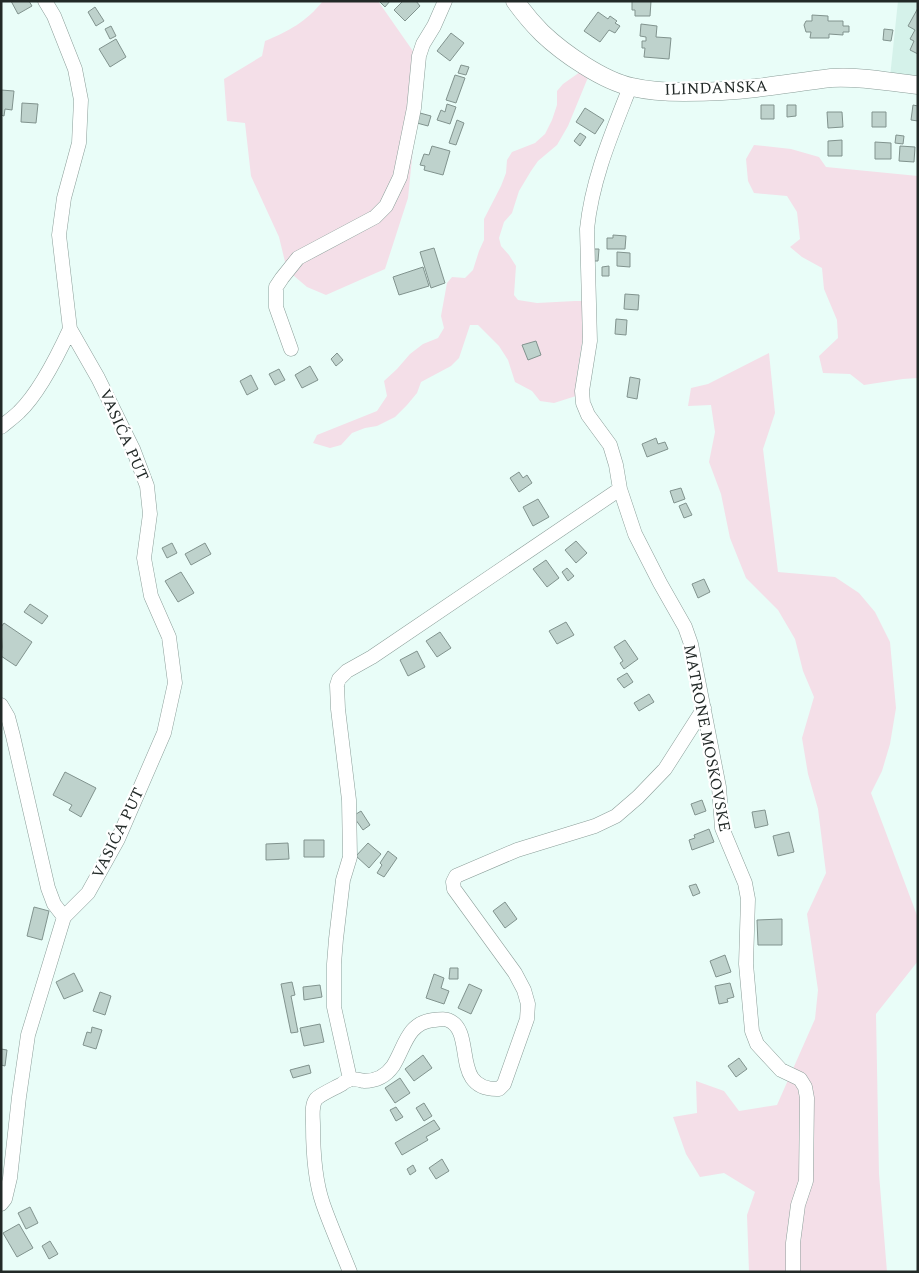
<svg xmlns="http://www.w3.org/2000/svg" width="919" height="1273" font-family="Spectral,serif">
  <rect width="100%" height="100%" fill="#e9fdf8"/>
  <path fill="#d5f2ea" d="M898 1H918V79L890 77Z"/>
  <path fill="#f4dfe8" d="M323 1H378L415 54V129L408 198 385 269 326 295 307 287 287 270 279 237 251 176 245 123 227 121 224 79 262 56 265 41C289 31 306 22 323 1Z
    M580 72 589 75 568 126 557 145 538 161 531 171 519 191 512 213 504 222 499 238 501 246 509 255 516 266 514 295 518 300 537 303 575 301H582L583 337 576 381V396L554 403 540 401 532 391 515 382 508 360 499 346 478 325H470L459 358 451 366 421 382 417 393 407 405 395 417 377 426 365 428 352 433 341 445 330 448 313 443 317 435 377 411 387 396 384 381 397 369 410 354 423 344 438 338 444 328 441 316 447 283 452 277 465 278 473 270 479 251 484 240V219L501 186 506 173 507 160 512 152 535 143 545 134 552 120 557 105V91L563 84Z
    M754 145 791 149 819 157 826 167 918 176V378L903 379 864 385 850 374 823 373 819 356 838 338 837 320 824 289 822 268 802 257 790 247 800 239 797 212 787 196 754 193 748 181 746 159Z
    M769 353 775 413 763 449 778 572 835 577 859 593 875 612 890 642 896 708 890 744 882 771 871 793 918 918V961L876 1014 879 1174 887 1272H749L747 1215 755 1192 724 1173 700 1177 686 1154 673 1117 697 1113 696 1081 724 1091 739 1111 777 1105 815 1019 818 990 807 914 826 873 818 809 808 774 802 738 814 697 803 671 795 639 778 610 746 578 730 538 721 494 709 462 715 432 711 405 688 406 691 388 708 384Z"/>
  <path fill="#bed2cc" stroke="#81938e" d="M11 1H29L32 6 18 14Z
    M379 1H390L385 7Z
    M403 1H416L420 6 405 21 394 10Z
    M632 1H651L650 16H635V10H632Z
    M95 7 104 21 96 26 88 12Z
    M918 8V54L910 50 914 41 910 39 915 30 908 26Z
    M598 12 608 19 610 16 617 21 615 23 620 26 615 33 609 30 600 42 584 31Z
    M812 15 828 16V21H843V26H849V32H843V35L829 34V38H810L811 32H806L804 25 806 21H812Z
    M641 24 657 26 656 37 671 38 669 59 644 57 645 48H642V41H646V37L640 36Z
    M111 26 116 36 110 39 105 29Z
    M884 29 893 30 891 41 883 40Z
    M451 33 464 43 450 61 437 51Z
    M116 39 126 57 110 67 99 49Z
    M461 65 469 67 466 75 458 73Z
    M455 75 465 78 456 103 446 100Z
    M1 90 14 91 12 110 5 109 4 116 1 115Z
    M22 103 38 104 36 123 21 122Z
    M447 104 456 107 450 124 437 120 441 110 445 112Z
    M761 105H774V119H761Z
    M787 105H796V116L787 117Z
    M913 105 918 106V121L911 120Z
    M585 108 604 120 595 134 576 122Z
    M827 112H842L843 127 828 128Z
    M872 112H886V127H872Z
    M420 113 431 116 428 126 417 123Z
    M457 120 464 123 456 145 449 143Z
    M580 133 586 137 580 146 574 141Z
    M896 135 904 136 903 144 895 143Z
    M842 140V156H828V141Z
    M875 142 891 143V159H875Z
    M432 146 450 151 443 175 424 170 425 166 420 165 424 154 429 155Z
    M900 146 915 147 914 162 899 161Z
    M613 235 626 236 625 249H607V238H613Z
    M434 248 445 283 431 288 420 252Z
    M594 249H599L598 261H594Z
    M617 252 630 253V267L617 266Z
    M609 266V276H602V267Z
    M423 267 429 286 399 295 393 277Z
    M625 294 639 295 638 310 624 309Z
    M616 319 627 320 626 335 615 334Z
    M536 341 541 355 528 360 522 345Z
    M337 353 343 360 336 366 331 359Z
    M310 366 318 380 302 388 295 375Z
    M279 369 285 380 275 385 269 374Z
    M251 375 258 389 247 395 240 381Z
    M630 377 640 379 637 399 627 397Z
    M656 438 658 444 665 442 668 449 647 457 642 444Z
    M519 472 523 478 527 475 532 483 519 492 510 478Z
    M681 488 685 499 674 503 670 491Z
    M538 499 549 517 533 526 523 507Z
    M686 503 692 515 684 518 679 506Z
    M576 541 587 553 576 563 565 550Z
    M172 543 177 553 167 558 162 548Z
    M205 543 211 554 191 565 185 554Z
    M546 560 559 578 547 587 533 569Z
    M567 568 574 576 568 581 562 572Z
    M181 572 194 593 178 602 165 581Z
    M704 579 710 592 698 598 692 584Z
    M30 604 48 616 42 624 24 612Z
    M566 622 574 635 557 644 549 631Z
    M4 623 32 642 16 666 1 656 2 647 1 627Z
    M440 632 451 648 437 657 426 641Z
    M625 640 638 659 624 669 620 663 623 661 614 647Z
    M417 651 425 667 408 676 400 660Z
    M627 673 633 682 624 688 617 679Z
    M649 694 654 702 639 711 634 703Z
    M65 772 96 788 81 817 69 810 72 805 53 795Z
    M702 800 706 811 695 815 691 804Z
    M765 810 768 825 755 828 752 812Z
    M361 811 370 825 363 830 353 816Z
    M709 829 714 842 692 850 689 840 695 838 694 835Z
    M789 832 794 852 778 856 773 836Z
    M304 840H324V857H304Z
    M288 843 289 859 266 860V844Z
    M368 843 381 854 369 868 356 856Z
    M388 851 397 858 384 877 377 873 382 865 380 863Z
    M696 884 700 893 693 896 689 886Z
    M505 902 517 919 505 928 493 911Z
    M34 907 49 911 42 940 27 936Z
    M782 919V945H758L757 920Z
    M725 955 731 972 716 977 710 961Z
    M450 968H458V979H449Z
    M74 973 83 991 64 999 56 982Z
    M434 974 444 978 441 988 449 991 444 1004 426 998Z
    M292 982 295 995 291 996 298 1032 291 1033 281 984Z
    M730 983 734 997 727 999 728 1002 719 1004 715 986Z
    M469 984 482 990 471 1014 458 1008Z
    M320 985 322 997 304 1000 303 987Z
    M100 992 111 996 105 1015 93 1011Z
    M320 1024 324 1042 304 1046 300 1028Z
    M92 1027 102 1030 96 1049 83 1045 87 1032 91 1033Z
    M1 1049 7 1050 5 1066 1 1065Z
    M423 1055 432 1068 414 1081 405 1069Z
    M739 1058 747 1069 736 1077 728 1066Z
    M309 1065 311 1073 293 1078 290 1070Z
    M400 1078 410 1093 395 1103 385 1088Z
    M424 1103 432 1116 424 1121 416 1108Z
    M396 1107 403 1117 396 1121 390 1110Z
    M434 1120 440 1129 426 1137 428 1140 402 1155 395 1143Z
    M442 1159 449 1171 436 1179 429 1168Z
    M413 1165 416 1171 410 1175 407 1169Z
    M30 1207 38 1223 26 1229 18 1213Z
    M19 1224 33 1248 17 1257 3 1233Z
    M50 1241 58 1254 49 1259 42 1246Z"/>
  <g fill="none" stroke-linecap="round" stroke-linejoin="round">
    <defs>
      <path id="minor" d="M630 87C612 133 592 179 587 229L590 341 582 391 583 403 588 415 610 445 616 465 620 489 635 534 660 583 685 627 691 644 719 787 722 828 745 883 748 899 746 964 752 1031 757 1044 781 1070 800 1079 805 1087 807 1098 806 1181 798 1205 793 1243V1272
        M291 349 276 307V287L282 278 298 258 375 217 386 206 400 177 414 108 419 56 423 44 434 26 445 1
        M1 427C7 422 14 417 19 412 40 392 58 355 70 329
        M1 705 8 717 13 736 48 888 54 904 64 917
        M350 1079 334 1007V964L336 939 343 880 350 857 349 800 338 709 337 685 339 679 347 671 372 657 620 489
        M1 1204 5 1199 10 1178 19 1097 28 1035 64 917 88 893 118 839 164 733 175 683 169 637 151 596 144 558 150 514 147 486 133 449 98 378 70 329 59 235 64 198 79 143 81 100 75 69 54 16 45 1
        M350 1272C341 1249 331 1227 323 1204 315 1181 313 1150 313 1125 313 1117 311 1106 316 1099 321 1094 335 1088 342 1084 344 1082 346 1081 349 1080 353 1078 359 1080 364 1081 376 1081 386 1076 393 1066 405 1047 407 1023 433 1020 438 1020 444 1018 448 1020 477 1031 449 1091 499 1089L504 1084 527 1019 528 1004 524 990 515 973 454 889 453 882 456 876 517 850 595 826 616 816 638 797 665 769 704 708"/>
      <path id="tertiary" d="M515 1C523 12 532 23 542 33 563 53 603 81 632 87 649 91 667 92 684 92 708 92 732 91 756 88 781 85 806 81 831 78 860 76 889 82 918 85"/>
    </defs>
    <use href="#minor" stroke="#8b9e99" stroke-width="15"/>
    <use href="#tertiary" stroke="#8b9e99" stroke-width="19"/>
    <use href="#minor" stroke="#fff" stroke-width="14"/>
    <use href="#tertiary" stroke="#fff" stroke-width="18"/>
  </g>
  <g text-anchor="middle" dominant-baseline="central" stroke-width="4.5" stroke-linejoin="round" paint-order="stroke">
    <g font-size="16" fill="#222927" stroke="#fff">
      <text transform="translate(716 88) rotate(-2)">ILINDANSKA</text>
      <text transform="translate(124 435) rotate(66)">VASIĆA PUT</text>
      <text transform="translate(707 738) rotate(79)">MATRONE MOSKOVSKE</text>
      <text transform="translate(118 833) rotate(-64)">VASIĆA PUT</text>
    </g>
  </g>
  <rect width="919" height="1273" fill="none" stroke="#222927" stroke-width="5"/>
</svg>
